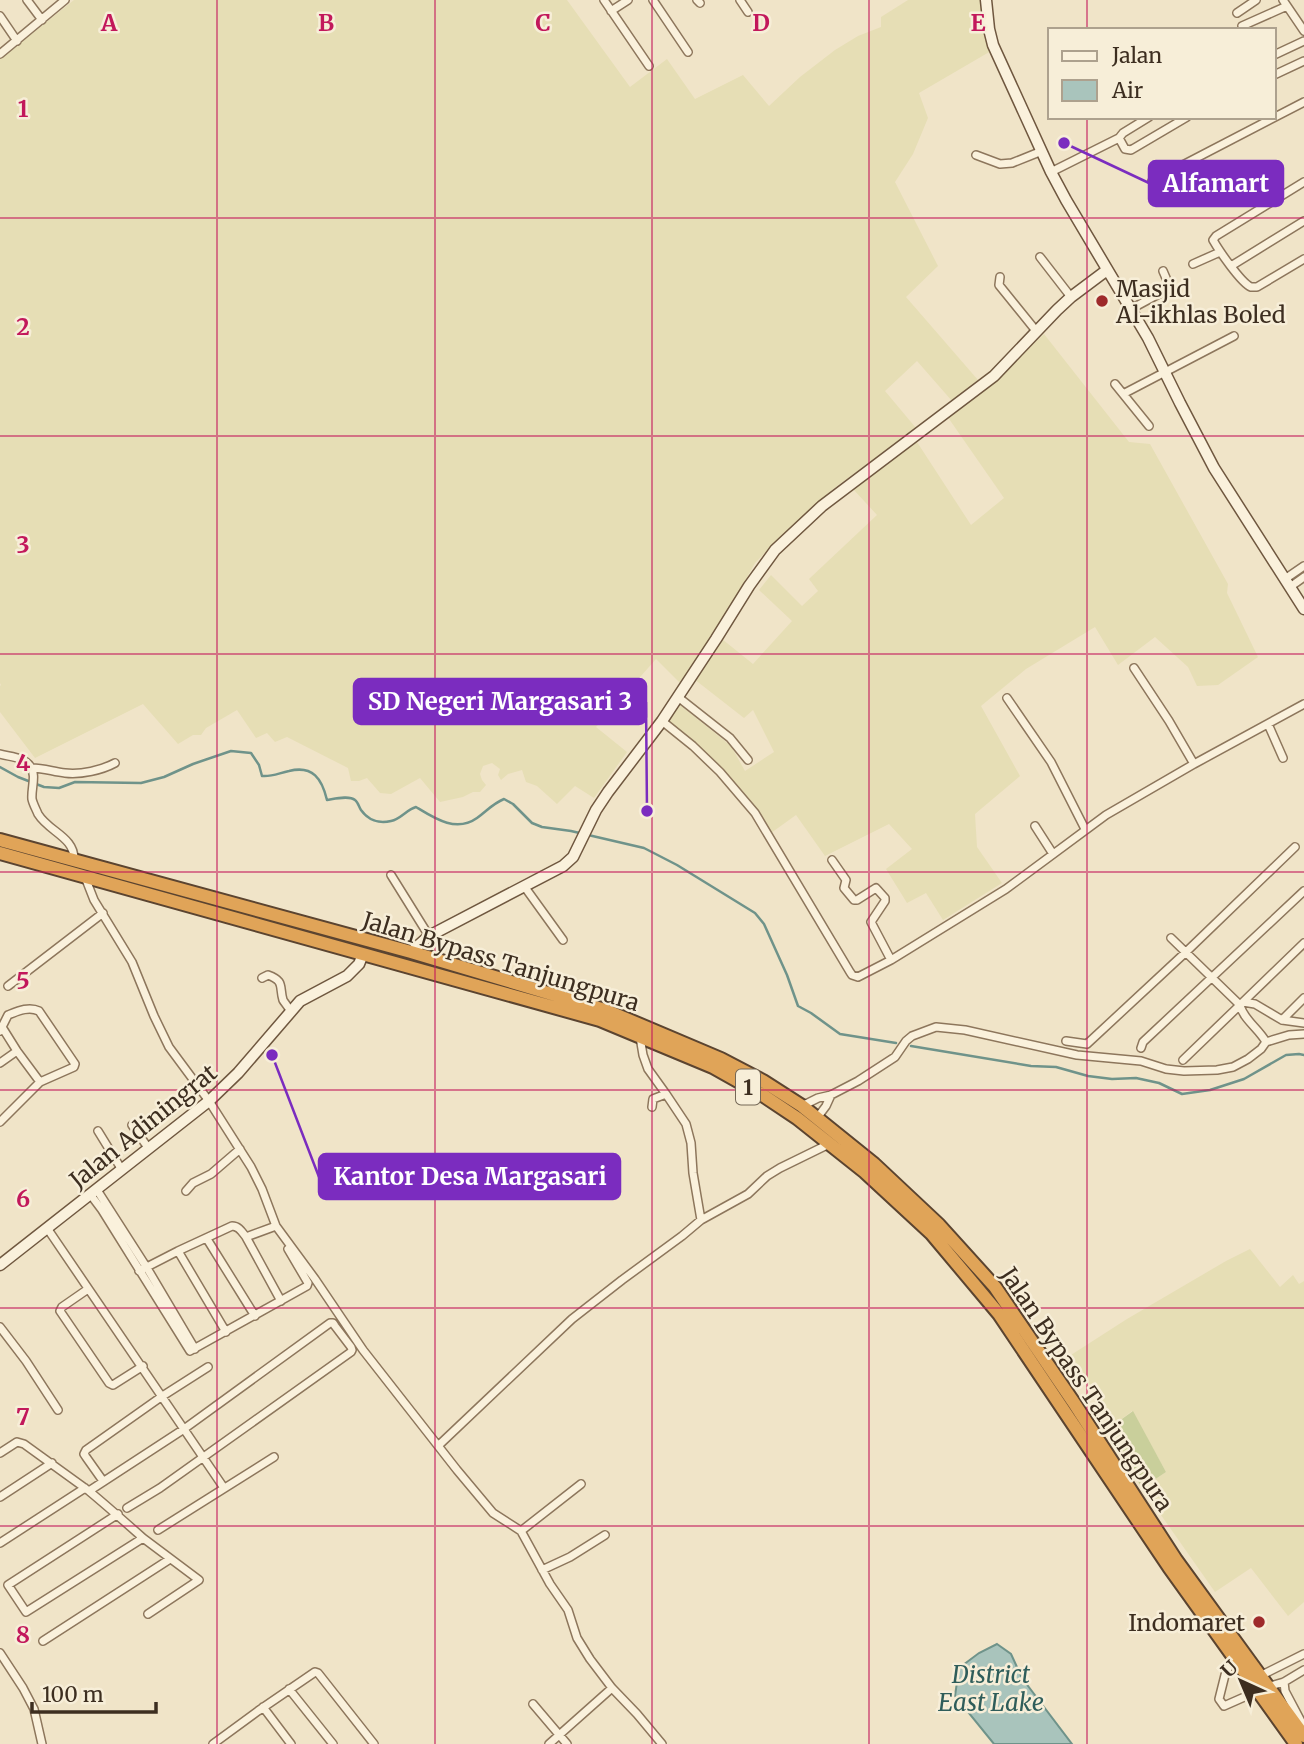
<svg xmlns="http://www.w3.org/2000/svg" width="1304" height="1744" font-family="Merriweather,serif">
  <rect width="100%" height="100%" fill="#f0e4c8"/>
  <path fill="#e6deb5" d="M74 0H567L630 87 667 59 695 99 743 75 769 106 800 77 835 50 858 36 881 27V17L908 0H983L991 51 919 93 928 118 913 154 895 182 938 266 906 297 978 380 952 401 917 361 885 391 916 428 833 489 784 533 755 563 720 626 681 684 656 659 596 727 627 752 594 798 575 786 557 804 537 786 526 782 522 770 508 774 501 780 498 775 500 769 492 763 483 766 480 774 482 780 486 785 480 792H473L463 797 440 802 420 778 391 794 380 793 367 778 359 781H351L348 768 287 737 275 742 267 733 256 738 237 710 206 728 201 735H193L178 744 143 704 35 758 0 712V686L1 685 0 683V59Z
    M1044 334 1129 442 1150 444 1228 584 1227 593 1258 657 1218 685 1197 686 1188 667 1155 637 1118 665 1095 627 1026 669 981 706 1020 776 975 814 977 847 1002 883 943 920 926 893 907 903 886 869 912 849 889 824 825 856 796 815 771 833 723 772 698 746 667 721 680 705 731 746 745 771 774 752 753 710 744 718 694 679 722 639 753 664 792 621 759 590 771 575 802 606 818 591 809 579 877 515 853 489 917 442 971 525 1004 498 947 416 997 378Z
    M1250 1249 1280 1287 1293 1275 1299 1284 1304 1281V1602L1288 1616 1251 1568 1215 1592 1142 1488 1166 1472 1132 1411 1115 1424 1071 1355 1127 1319 1226 1261Z"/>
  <path fill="#c9cf9b" d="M1133 1411 1166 1472 1142 1488 1116 1444 1115 1424Z"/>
  <path fill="#a9c4bc" stroke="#6f938a" stroke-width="2" d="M997 1644 1011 1654 1022 1678 1072 1744H994L955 1696 959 1668 979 1653Z"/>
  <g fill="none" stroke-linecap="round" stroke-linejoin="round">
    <path stroke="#6f938a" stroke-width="2.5" d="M0 767 18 777 44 787 59 788 75 782 141 783 164 777 193 764 231 751 251 753 259 765 262 776C272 777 279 773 289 771 313 765 322 779 327 800 334 799 349 795 355 800 358 802 359 807 361 810 368 820 379 824 391 821 401 819 406 810 416 807 434 818 456 833 477 818 487 811 492 804 504 799L513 804 532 823 542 827 571 831 644 848 677 865 755 913 764 924 787 975 798 1006 811 1013 840 1034 896 1043
      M911 1046 1031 1066 1056 1067 1088 1076 1112 1079 1136 1078 1159 1083 1182 1094 1210 1090 1244 1079 1286 1055 1299 1054 1304 1055"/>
    <defs>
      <path id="street" d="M27 0 42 20
        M604 0 649 66
        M653 0 688 52
        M697 0 700 3
        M740 0 748 12
        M1283 0 1304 31
        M611 11 628 0
        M1237 13 1256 0
        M0 16 17 41
        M1242 26 1287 6
        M0 54 65 0
        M1274 55 1304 41
        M1274 75 1304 61
        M1119 138 1125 149 1131 150 1187 117
        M976 155 1000 164 1012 163 1042 151
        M1051 172 1119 138 1123 133 1149 117
        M1152 181 1304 102
        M1304 182 1216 236 1213 240C1218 249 1241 283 1251 287 1253 287 1255 287 1257 287L1304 259
        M1040 257 1071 297
        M1193 264 1220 252
        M1231 266 1304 221
        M1000 277 999 285 1037 332
        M1131 309 1168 289 1169 285 1163 271
        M1115 384 1149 426
        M1123 394 1234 336
        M1285 579 1304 566
        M1290 587 1304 577
        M1134 668 1169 721 1194 764
        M678 697 730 738 748 760
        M1007 698 1051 762 1085 829
        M662 721 693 746 720 772 755 813 850 972 852 975 858 977 891 960 1006 889 1106 815 1194 764 1304 704
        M1268 724 1283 758
        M0 754C10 757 24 757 30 766 37 775 31 788 32 799 33 804 36 809 38 814 49 832 75 837 74 860
        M32 768C44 768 54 772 65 773 81 775 102 770 115 763
        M1035 826 1053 854
        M832 860 846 880 844 888 854 900H857L876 888 885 898V901L871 922 891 960
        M391 875 429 936
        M85 877 94 900 132 962 154 1016 169 1047 209 1101 251 1167 262 1189 276 1226 315 1279 363 1350 457 1470 493 1513 521 1531 550 1584 568 1610 577 1638 590 1659 612 1688 637 1714 662 1744
        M524 886 563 940
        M1171 938 1240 1005 1183 1060
        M262 978 268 975C285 981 279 987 283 1000 284 1002 289 1008 290 1010
        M8 986 103 913
        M1243 1002 1304 943
        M1282 1020 1304 998
        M2 1027 17 1051 40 1082
        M0 1031 8 1015C18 1011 29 1006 39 1011L75 1064 74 1067 40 1082 0 1122
        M640 1037 643 1055 648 1069 666 1094 686 1124 691 1143 693 1173 701 1220
        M1066 1041 1087 1044 1186 952 1295 847
        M1266 1042 1289 1035 1304 1034
        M1141 1048 1143 1042 1304 891
        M0 1063 17 1051
        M802 1106 818 1098 831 1095 858 1081 895 1057 906 1041 912 1036 936 1027 965 1030 1077 1055 1141 1061 1166 1069 1184 1071 1217 1070 1233 1067 1248 1059 1261 1049 1266 1042C1259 1029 1243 1019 1240 1005L1243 1002 1255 1004 1282 1020 1304 1023
        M652 1107 653 1099 666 1094
        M817 1118 826 1106 831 1095
        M132 1125 149 1149
        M98 1131 122 1170
        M97 1190 147 1268 195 1349
        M186 1191 193 1183 211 1174 240 1149
        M90 1194 102 1210 190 1351 307 1286 308 1283 288 1249
        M47 1228 224 1488
        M246 1237 276 1226
        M207 1239 255 1316
        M178 1251 226 1332
        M139 1271 178 1251 232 1226C239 1226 242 1232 246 1237L281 1301
        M88 1289 62 1307 60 1311 109 1383 113 1385 143 1366
        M0 1327 26 1361 58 1410
        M439 1445 572 1319 622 1280 682 1236 701 1220 748 1194 767 1176 780 1168 829 1144
        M0 1453 17 1442 24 1444 89 1491
        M103 1481 86 1457 84 1454 86 1450 161 1397 208 1367
        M0 1497 52 1463
        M118 1514 8 1585 26 1612 143 1538C125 1522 107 1506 89 1491L184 1429 330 1323H333L335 1326 351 1347 352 1350 351 1352 160 1488 127 1508
        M158 1530 274 1457
        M521 1531 581 1484
        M143 1538 199 1580 148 1614
        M0 1543 85 1488
        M542 1570 570 1557 605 1535
        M43 1641 170 1559
        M0 1653 23 1688 34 1709 42 1744
        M1233 1658 1225 1675 1219 1699 1224 1706 1267 1687 1284 1682 1304 1670
        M1258 1677 1304 1654
        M1284 1682 1285 1691 1304 1727
        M289 1689 333 1744
        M533 1704 567 1744
        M263 1707 291 1744
        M213 1744 258 1711 315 1672 318 1673 374 1744
        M549 1744 612 1688"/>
      <path id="secondary" d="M986 0 989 29 993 45 1051 172 1066 200 1148 338 1180 403 1214 468 1304 609
        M411 952 429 936 563 866 573 857 596 810 608 792 662 721 716 639 749 586 775 550 822 506 994 376 1057 310 1071 297 1107 270
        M0 1265 209 1101 238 1073 300 1001 347 976 359 964 363 954"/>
      <path id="highway" d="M0 840 411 952 605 1010 721 1059 763 1081 802 1106 874 1164 939 1225 995 1287 1074 1403 1176 1560 1304 1736
        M0 853 600 1020 713 1067 761 1094 797 1118 865 1172 931 1233 999 1314 1169 1567 1296 1744"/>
    </defs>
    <use href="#street" stroke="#8d765c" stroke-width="10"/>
    <use href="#secondary" stroke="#6f573f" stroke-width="13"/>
    <use href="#highway" stroke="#5b4430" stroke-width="16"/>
    <use href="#street" stroke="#faf1dc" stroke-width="7"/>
    <use href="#secondary" stroke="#faf1dc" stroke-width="10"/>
    <use href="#highway" stroke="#e0a458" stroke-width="12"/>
  </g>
  <path fill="none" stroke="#c2185b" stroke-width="2" stroke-opacity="0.55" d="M217 0V1744M435 0V1744M652 0V1744M869 0V1744M1087 0V30M1087 117V1744M0 218H1304M0 436H1304M0 654H1304M0 872H1304M0 1090H1304M0 1308H1304M0 1526H1304"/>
  <g fill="#9e2a2b" stroke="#f7eed8" stroke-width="2.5">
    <circle cx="1102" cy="301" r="7"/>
    <circle cx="1259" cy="1622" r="7"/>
  </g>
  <g text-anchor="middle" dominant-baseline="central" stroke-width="5" stroke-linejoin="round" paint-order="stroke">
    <rect fill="#f7eed8" stroke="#756857" stroke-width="2" x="736" y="1069.5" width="24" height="35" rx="5"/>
    <g font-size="21" font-weight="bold" fill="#3d2e20">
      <text x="748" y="1087">1</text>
    </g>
    <g font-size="23" fill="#3d2e20" stroke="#f7eed8" text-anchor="start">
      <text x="1116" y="288">Masjid<tspan x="1116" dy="26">Al-ikhlas Boled</tspan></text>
      <text x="1245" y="1622" text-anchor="end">Indomaret</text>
    </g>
    <g font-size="23" fill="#3d2e20" stroke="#f7eed8">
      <text transform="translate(501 961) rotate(17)">Jalan Bypass Tanjungpura</text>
      <text transform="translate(143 1126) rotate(-39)">Jalan Adiningrat</text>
      <text transform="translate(1087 1389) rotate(56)">Jalan Bypass Tanjungpura</text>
    </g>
    <g font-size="24" font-style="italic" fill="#2f5d5a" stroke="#f7eed8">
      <text x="991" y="1674">District<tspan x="991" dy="28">East Lake</tspan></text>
    </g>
  </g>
  <g font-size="23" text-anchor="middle" font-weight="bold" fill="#c2185b" stroke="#f7eed8" stroke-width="5" stroke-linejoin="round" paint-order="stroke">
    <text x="109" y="31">A</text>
    <text x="326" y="31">B</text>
    <text x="543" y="31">C</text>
    <text x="761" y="31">D</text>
    <text x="978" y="31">E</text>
    <text x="23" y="117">1</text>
    <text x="23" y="335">2</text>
    <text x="23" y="553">3</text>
    <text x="23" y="771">4</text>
    <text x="23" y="989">5</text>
    <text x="23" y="1207">6</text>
    <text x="23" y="1425">7</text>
    <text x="23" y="1643">8</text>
  </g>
  <path fill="none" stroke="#7b2cbf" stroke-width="2.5" d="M1064 143L1149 183M647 811L646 702M272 1055L319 1177"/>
  <g fill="#7b2cbf" stroke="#f7eed8" stroke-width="2.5">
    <circle cx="1064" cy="143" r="7"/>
    <circle cx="647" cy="811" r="7"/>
    <circle cx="272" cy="1055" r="7"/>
  </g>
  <g fill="#7b2cbf" stroke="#7b2cbf" stroke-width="2.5">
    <rect x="1149" y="161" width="134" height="45" rx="7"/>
    <rect x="354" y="679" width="292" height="45" rx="7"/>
    <rect x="319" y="1154" width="301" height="45" rx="7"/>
  </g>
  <g font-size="24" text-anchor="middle" font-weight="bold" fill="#fff">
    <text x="1216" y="192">Alfamart</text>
    <text x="500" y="710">SD Negeri Margasari 3</text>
    <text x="470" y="1185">Kantor Desa Margasari</text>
  </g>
  <rect x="1048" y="28" width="228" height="91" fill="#f7eed8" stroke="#ada18e" stroke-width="2"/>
  <rect x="1062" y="51" width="35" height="10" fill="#faf1dc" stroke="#ada18e" stroke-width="2"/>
  <text x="1112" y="63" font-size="21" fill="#3d2e20">Jalan</text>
  <rect x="1062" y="80" width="35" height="21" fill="#a9c4bc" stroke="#ada18e" stroke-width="2"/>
  <text x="1112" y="98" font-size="21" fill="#3d2e20">Air</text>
  <g transform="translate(1241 1681) rotate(316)" stroke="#f7eed8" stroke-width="5" paint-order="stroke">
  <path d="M0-5L12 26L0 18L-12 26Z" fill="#3d2e20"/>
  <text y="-10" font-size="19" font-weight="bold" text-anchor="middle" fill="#3d2e20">U</text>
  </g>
  <path d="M32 1702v10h124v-10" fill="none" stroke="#3d2e20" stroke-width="3.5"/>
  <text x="42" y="1702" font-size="21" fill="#3d2e20" stroke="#f7eed8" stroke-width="5" paint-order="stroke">100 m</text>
</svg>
